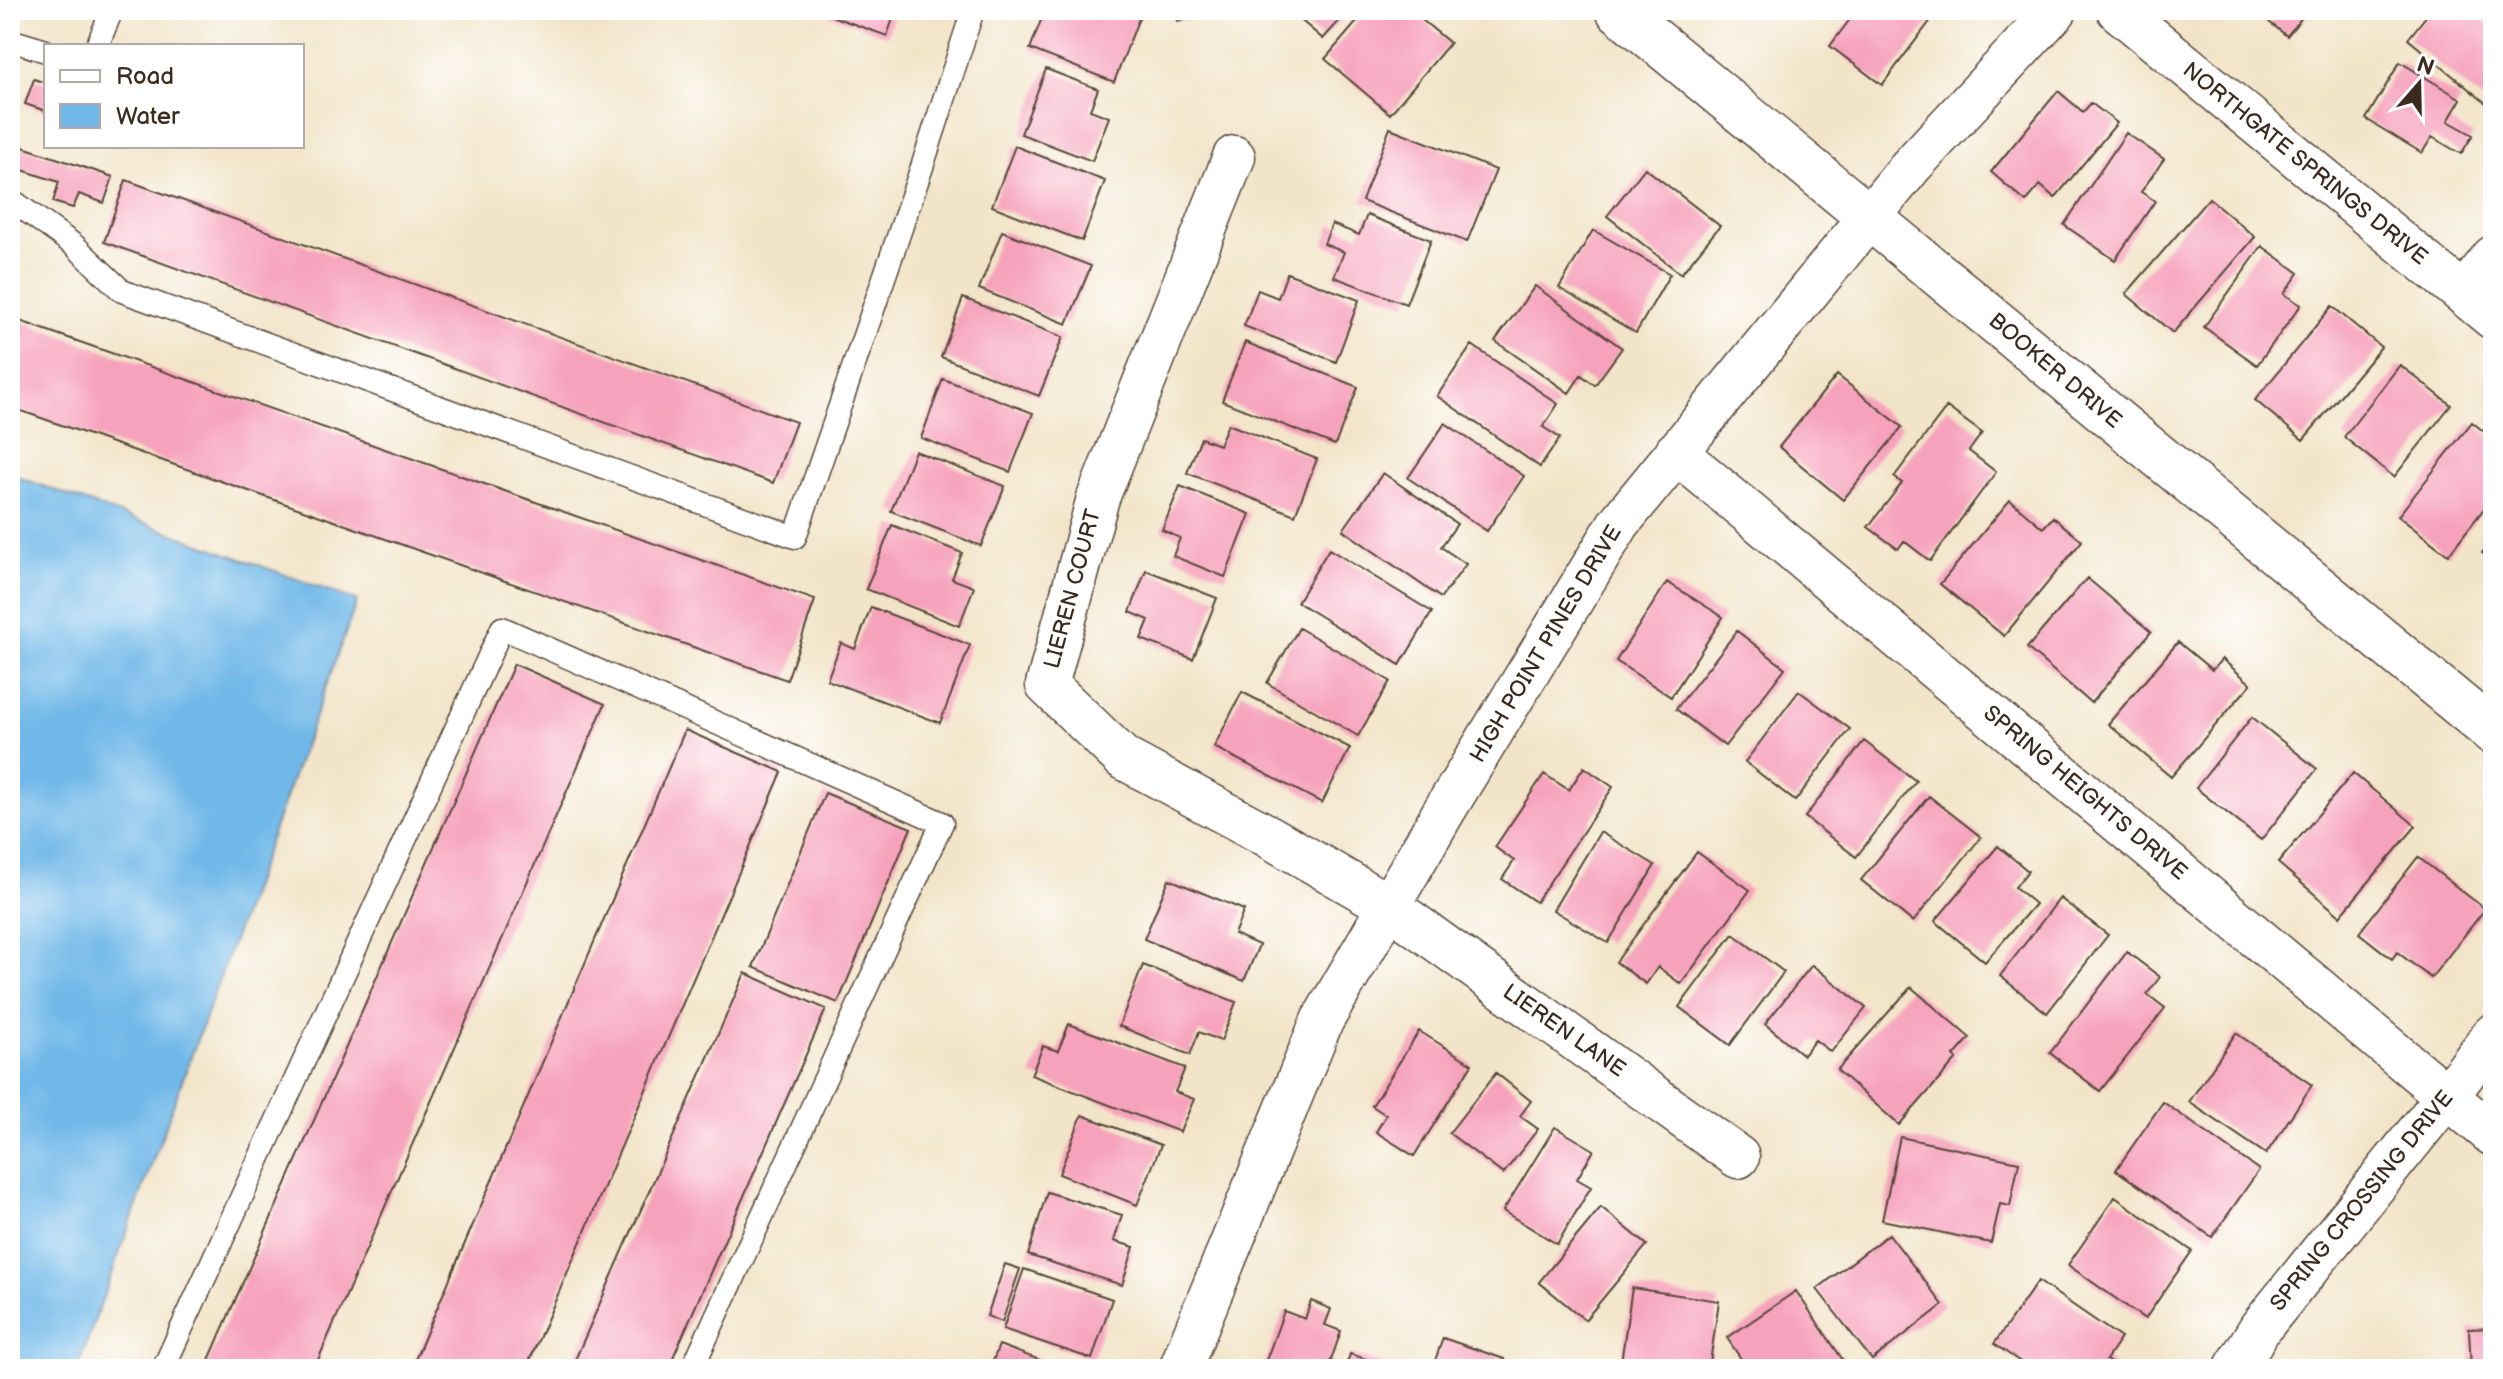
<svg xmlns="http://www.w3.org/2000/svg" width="2503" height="1379" font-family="'Balsamiq Sans',sans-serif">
  <rect width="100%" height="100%" fill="#fff"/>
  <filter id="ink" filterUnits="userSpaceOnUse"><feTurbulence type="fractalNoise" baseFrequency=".0125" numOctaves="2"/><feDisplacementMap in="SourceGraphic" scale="16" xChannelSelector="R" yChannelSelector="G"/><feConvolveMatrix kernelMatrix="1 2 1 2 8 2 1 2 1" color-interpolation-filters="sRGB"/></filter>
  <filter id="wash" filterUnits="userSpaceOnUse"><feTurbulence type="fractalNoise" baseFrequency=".006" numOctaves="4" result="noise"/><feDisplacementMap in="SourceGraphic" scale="32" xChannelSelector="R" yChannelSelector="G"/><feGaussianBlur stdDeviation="1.8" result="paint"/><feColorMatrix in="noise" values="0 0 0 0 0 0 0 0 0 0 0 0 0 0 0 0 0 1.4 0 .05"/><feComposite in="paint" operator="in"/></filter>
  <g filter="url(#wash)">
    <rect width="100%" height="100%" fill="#f2e4c8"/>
    <path fill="#70b8e8" stroke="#567183" stroke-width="2" d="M10 474 357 601 77 1369H10Z"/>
    <g id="blocks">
      <path fill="#f6a2bc" d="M815 10H896L887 36Z
        M1045 10H1142L1114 82 1030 49Z
        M1170 10H1198L1179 22Z
        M1289 10H1349L1323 39Z
        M1367 10H1410L1450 43 1390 114 1325 59Z
        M1857 10H1935L1937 12 1882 85 1830 46Z
        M2254 10H2308L2287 36Z
        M2431 10H2470L2493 29V109L2408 39Z
        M2400 62 2461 99 2448 121 2473 135 2461 154 2432 137 2422 153 2366 119Z
        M1046 69 1098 89 1090 110 1109 117 1092 161 1021 134Z
        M34 79 46 83V111L25 104Z
        M2058 91 2083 112 2091 103 2117 123 2055 198 2040 185 2026 202 1991 172Z
        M1390 128 1496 170 1467 242 1362 201Z
        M2126 133 2164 159 2141 192 2155 201 2115 260 2064 225Z
        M11 143 113 177 104 203 79 194 73 208 53 202 59 182 10 166Z
        M1015 146 1105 181 1082 241 992 206Z
        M1645 168 1720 226 1681 274 1607 216Z
        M126 180 796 422 773 483 104 242Z
        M2209 198 2255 237 2173 333 2126 294Z
        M1367 215 1431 240 1406 304 1334 277 1344 252 1324 244 1332 224 1359 235Z
        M1593 230 1670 274 1636 333 1559 288Z
        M1002 231 1091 266 1067 324 979 289Z
        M2262 246 2299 273 2284 294 2301 305 2257 365 2204 327Z
        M1287 273 1359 300 1336 362 1244 326 1258 290 1278 298Z
        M1535 286 1622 348 1595 385 1581 375 1569 393 1495 341Z
        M963 298 1063 337 1039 396 941 357Z
        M2332 306 2381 347 2303 440 2255 400Z
        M20 321 815 600 787 680 10 407V350Z
        M1245 342 1358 387 1335 445 1222 401Z
        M1472 345 1558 404 1543 427 1560 438 1540 467 1437 396Z
        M2400 365 2451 405 2394 477 2344 437Z
        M1837 375 1902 427 1843 500 1779 447Z
        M943 379 1033 413 1010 472 921 438Z
        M1947 407 1982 433 1969 451 1996 472 1930 561 1904 541 1898 549 1868 527 1902 483 1894 477Z
        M2472 422 2493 439V497L2448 555 2398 516Z
        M1445 423 1524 476 1487 531 1408 478Z
        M1228 424 1317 459 1295 515 1187 473 1201 438 1219 445Z
        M915 451 1005 486 981 546 891 511Z
        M1383 473 1457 524 1441 547 1466 564 1441 598 1343 530Z
        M1180 486 1250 514 1225 577 1173 556 1180 538 1162 530Z
        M2010 500 2043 528 2053 517 2082 541 2004 636 1940 584Z
        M892 525 962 553 952 579 974 587 959 626 866 589Z
        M2493 537V560L2482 553Z
        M1329 549 1432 612 1400 665 1297 602Z
        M1146 570 1217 598 1193 659 1141 639 1149 620 1130 612Z
        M2087 578 2151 632 2091 703 2027 648Z
        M1667 582 1723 617 1671 697 1616 661Z
        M871 607 970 645 940 723 827 680 841 643 855 649Z
        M1299 628 1390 681 1358 736 1267 683Z
        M1737 631 1785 668 1725 746 1676 709Z
        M2178 642 2212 670 2222 659 2251 684 2171 777 2108 724Z
        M514 664 605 704 314 1369H205Z
        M1799 691 1850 729 1795 801 1745 762Z
        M1242 692 1350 748 1322 803 1214 747Z
        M2252 717 2317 769 2261 840 2196 788Z
        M685 730 782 772 526 1369H411Z
        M1864 741 1916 781 1856 857 1805 817Z
        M1584 767 1613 787 1536 902 1502 879 1514 861 1495 847 1544 774 1569 790Z
        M2353 773 2416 826 2340 916 2278 863Z
        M825 793 911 828 838 1003 753 967Z
        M1929 796 1981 837 1913 922 1861 880Z
        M1600 832 1655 865 1608 943 1553 910Z
        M1998 846 2028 871 2015 887 2035 904 1985 962 1935 921Z
        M1697 852 1750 890 1681 984 1658 967 1646 984 1616 962Z
        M2418 857 2485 909 2431 978 2397 952 2392 959 2359 933Z
        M1169 879 1244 910 1234 934 1259 945 1244 981 1144 939Z
        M2060 898 2108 935 2047 1013 2000 976Z
        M1733 934 1784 972 1730 1045 1679 1007Z
        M2127 952 2160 977 2147 994 2165 1008 2100 1091 2050 1053Z
        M1143 965 1236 1002 1221 1041 1199 1032 1190 1055 1119 1026Z
        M1812 965 1866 1008 1831 1052 1815 1040 1803 1055 1765 1024Z
        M745 973 826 1009 668 1369H571Z
        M1911 987 1970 1038 1954 1056 1957 1059 1899 1125 1837 1070Z
        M1069 1024 1185 1068 1175 1092 1194 1099 1180 1132 1031 1075 1043 1046 1058 1051Z
        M1419 1031 1472 1064 1414 1156 1376 1132 1386 1115 1372 1106Z
        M2236 1033 2312 1085 2266 1154 2189 1102Z
        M1496 1073 1531 1101 1520 1116 1538 1129 1503 1174 1449 1133Z
        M2163 1102 2259 1170 2212 1237 2116 1170Z
        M1082 1115 1161 1145 1137 1205 1059 1174Z
        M1555 1127 1594 1150 1577 1179 1591 1187 1557 1244 1503 1211Z
        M1900 1137 2019 1162 2010 1206 2000 1204 1991 1243 1882 1220Z
        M1047 1192 1122 1215 1114 1241 1134 1247 1122 1285 1028 1255Z
        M2115 1197 2192 1251 2145 1319 2068 1265Z
        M1601 1207 1647 1245 1585 1320 1539 1282Z
        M1889 1234 1943 1305 1872 1360 1817 1289Z
        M1005 1264 1020 1269 1002 1322 987 1316Z
        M1024 1269 1112 1299 1092 1359 1003 1329Z
        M2038 1281 2121 1338 2106 1360 2115 1366 2113 1369H2031L1994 1344Z
        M1632 1288 1719 1301 1709 1369H1620Z
        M1796 1291 1849 1369H1748L1727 1338Z
        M1311 1301 1331 1309 1325 1325 1341 1331 1328 1369H1263L1284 1311 1305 1319Z
        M2493 1328V1369H2471L2469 1329Z
        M1443 1338 1504 1359 1501 1369H1432Z
        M999 1345 1064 1369H990Z
        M1350 1354 1394 1368V1369H1345Z"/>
    </g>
  </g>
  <g filter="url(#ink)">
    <use href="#blocks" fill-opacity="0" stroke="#564638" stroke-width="2"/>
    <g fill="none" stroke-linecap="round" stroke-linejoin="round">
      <defs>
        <path id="lane" d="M10 40 46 51
          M97 46 112 10
          M10 199 74 245 122 291 795 537 922 167 973 10
          M163 1369 502 628 942 823 692 1369"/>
        <path id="street" d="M2118 10 2493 318
          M1234 157 1098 498 1047 685 1123 758 1268 836 1389 906 1738 1157
          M2464 294 2493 257
          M1676 452 2493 1135
          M1180 1369 1322 1021 1444 811 1619 523 1911 166 2056 10
          M2235 1369 2260 1328 2448 1095 2493 1035"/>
        <path id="secondary" d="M1618 10 2493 732"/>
      </defs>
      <use href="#lane" stroke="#564638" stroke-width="25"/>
      <use href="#street" stroke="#564638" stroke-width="45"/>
      <use href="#secondary" stroke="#564638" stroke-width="47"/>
      <use href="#lane" stroke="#fff" stroke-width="22"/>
      <use href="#street" stroke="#fff" stroke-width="42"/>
      <use href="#secondary" stroke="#fff" stroke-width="44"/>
    </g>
  </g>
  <g text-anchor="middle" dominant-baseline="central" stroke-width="6" stroke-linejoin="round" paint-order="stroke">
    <g font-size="22" fill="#3b2a1e" stroke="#fff">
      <text transform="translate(2305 164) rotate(39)">NORTHGATE SPRINGS DRIVE</text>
      <text transform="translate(2055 371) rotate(40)">BOOKER DRIVE</text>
      <text transform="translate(1073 589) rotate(-75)">LIEREN COURT</text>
      <text transform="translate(1546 644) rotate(-59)">HIGH POINT PINES DRIVE</text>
      <text transform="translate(2085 793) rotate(40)">SPRING HEIGHTS DRIVE</text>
      <text transform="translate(1564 1031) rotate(35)">LIEREN LANE</text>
      <text transform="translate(2362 1201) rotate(-51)">SPRING CROSSING DRIVE</text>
    </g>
  </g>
  <rect width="2503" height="1379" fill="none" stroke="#fff" stroke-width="40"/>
  <rect x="44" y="44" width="260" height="104" fill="#ffffff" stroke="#b1aaa5" stroke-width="2"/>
  <rect x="60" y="70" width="40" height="12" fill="#ffffff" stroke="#b1aaa5" stroke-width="2"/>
  <text x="116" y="84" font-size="24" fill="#3b2a1e">Road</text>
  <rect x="60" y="104" width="40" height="24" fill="#70b8e8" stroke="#b1aaa5" stroke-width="2"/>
  <text x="116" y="124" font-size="24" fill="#3b2a1e">Water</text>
  <g transform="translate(2419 84) rotate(20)" stroke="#ffffff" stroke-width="6" paint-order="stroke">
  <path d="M0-6L14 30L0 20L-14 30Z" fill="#3b2a1e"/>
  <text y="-12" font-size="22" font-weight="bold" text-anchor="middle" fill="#3b2a1e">N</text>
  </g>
</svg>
